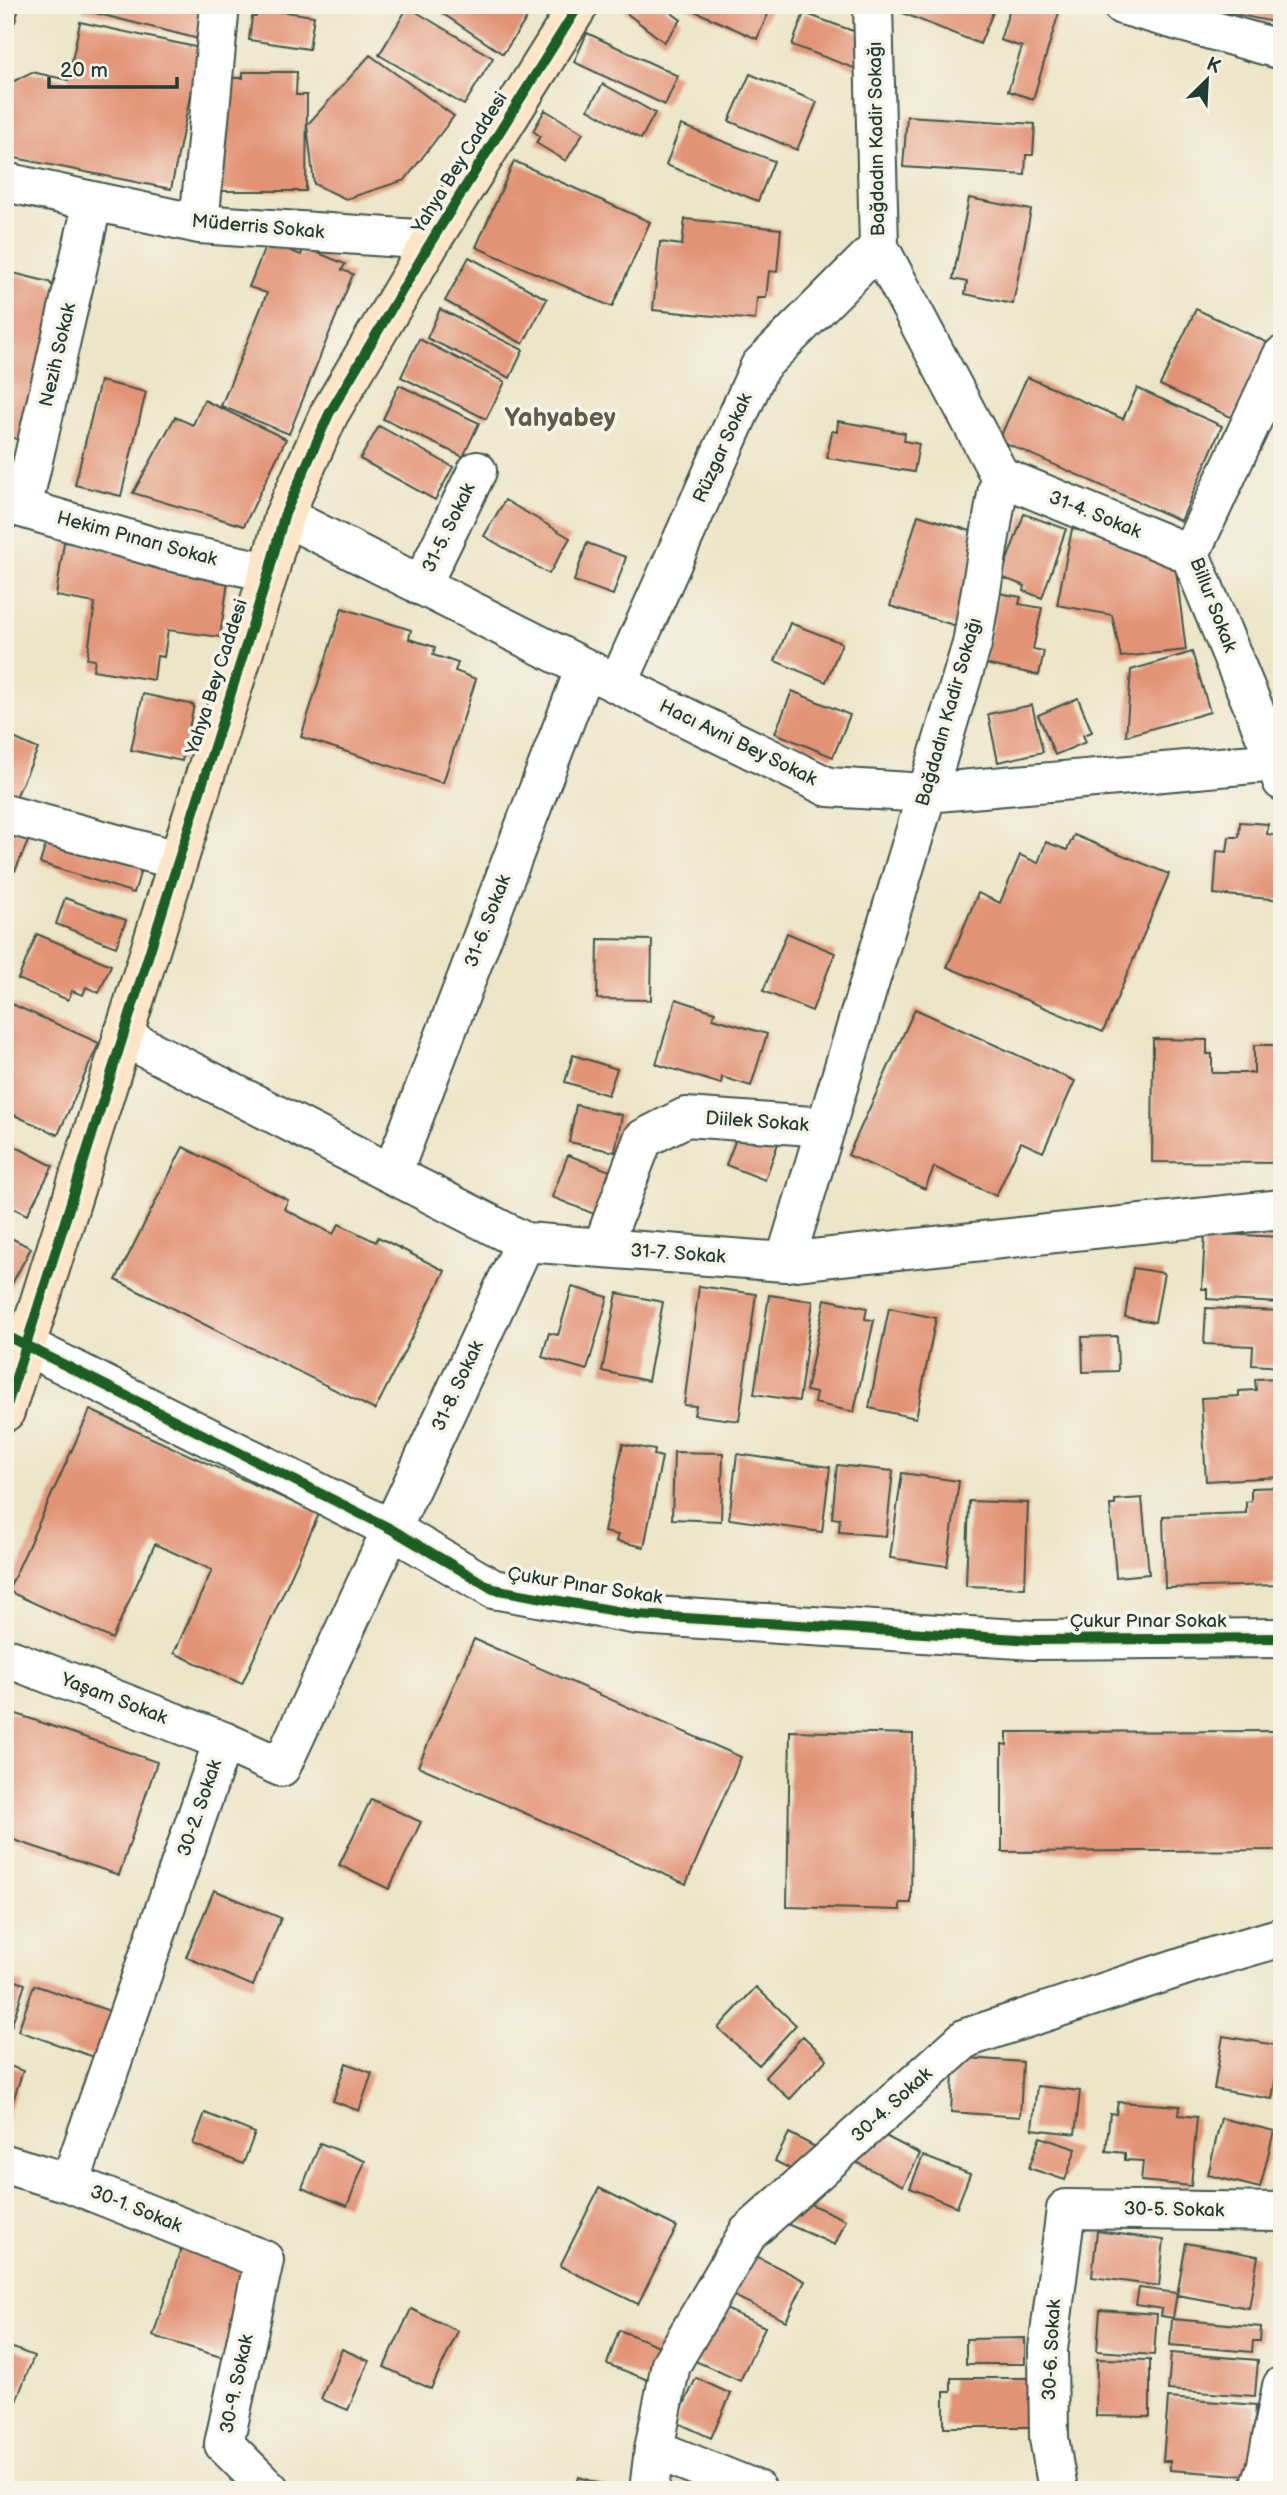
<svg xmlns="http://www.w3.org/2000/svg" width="1287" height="2495" font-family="'Balsamiq Sans',sans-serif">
  <rect width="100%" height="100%" fill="#f7f3e8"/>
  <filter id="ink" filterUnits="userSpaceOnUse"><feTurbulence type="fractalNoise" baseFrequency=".0143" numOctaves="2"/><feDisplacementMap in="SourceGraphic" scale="14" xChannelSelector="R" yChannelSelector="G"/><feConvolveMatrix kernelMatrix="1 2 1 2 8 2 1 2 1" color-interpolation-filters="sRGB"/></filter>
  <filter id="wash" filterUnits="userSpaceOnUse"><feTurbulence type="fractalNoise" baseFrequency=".00686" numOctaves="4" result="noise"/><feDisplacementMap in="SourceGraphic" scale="28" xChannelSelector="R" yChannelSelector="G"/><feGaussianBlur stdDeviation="1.57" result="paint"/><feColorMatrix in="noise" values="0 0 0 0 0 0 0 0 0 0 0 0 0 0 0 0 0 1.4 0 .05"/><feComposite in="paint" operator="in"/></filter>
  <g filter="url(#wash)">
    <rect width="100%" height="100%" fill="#ece5c7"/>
    <g id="blocks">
      <path fill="#e29374" d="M5 5H20L15 22 5 19Z
        M84 5H207L199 39 83 10Z
        M430 5H528L533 9 503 54Z
        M622 5H661L681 20 664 42 620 8Z
        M681 5H772L757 39Z
        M896 5H996L980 44 895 10Z
        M1011 5H1046L1060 9 1033 99 1008 91 1022 47 1000 40Z
        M1197 5H1282V24L1197 6Z
        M408 7 493 58 464 105 379 55Z
        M257 8 314 16 309 49 249 40 252 17H256Z
        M804 13 864 35 859 70 792 45Z
        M80 22 200 48 171 189 5 156V93L8 84 32 72 68 80Z
        M587 33 678 76 665 105 574 62Z
        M370 55 454 116 405 180 346 199 314 184 307 125Z
        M243 72H297L296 95H307L306 191H219V126L228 127 229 78H243Z
        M750 74 817 102 797 150 729 121Z
        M603 84 655 113 641 139 588 109Z
        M545 110 583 133 566 161 536 143 540 136 533 131Z
        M907 116 1035 124 1033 155H1026L1025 175 903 167Z
        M681 125 774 161 758 201 666 165Z
        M514 161 650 222 612 307 476 247Z
        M969 198 1031 210 1013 304 965 294 967 282 953 279Z
        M685 219 781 229 777 272 769 271 766 298H757L755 320 653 310 660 242 682 245Z
        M267 242 301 255 304 247 345 264 342 270 353 274 289 434 221 406 267 293 249 287Z
        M469 257 547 299 523 344 445 301Z
        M5 271 49 282 60 294 22 441 5 435Z
        M440 309 523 350 510 378 427 338Z
        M1196 309 1268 343 1233 418 1160 385Z
        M419 339 505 382 486 419 401 377Z
        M1027 377 1123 419 1137 388 1222 426 1181 521 999 440Z
        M100 381 146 392 121 496 75 485Z
        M399 385 479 423 463 457 383 419Z
        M204 400 286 439 244 526 133 493 175 417 193 425Z
        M838 421 905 433 904 441 919 444 914 472 827 458 832 431 837 432Z
        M379 426 453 467 435 500 360 459Z
        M505 500 570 538 549 574 484 536Z
        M1024 514 1066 529 1042 598 1024 591 1025 586 1001 577Z
        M918 515 984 535 957 626 890 606Z
        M1072 529 1153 544 1175 563 1186 650 1121 657 1112 615 1057 605Z
        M64 542 230 568 220 637 168 630 164 657 157 656 154 680 93 670 95 660 87 659 95 603 56 596Z
        M587 543 626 557 613 595 574 581Z
        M998 593 1021 597 1019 604 1042 608 1033 649 1044 651 1039 675 984 664Z
        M342 608 411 630 409 639 435 647 433 655 458 663 455 671 476 679 443 783 301 737Z
        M790 623 842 643 826 682 775 661Z
        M1192 652 1210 712 1126 736 1131 670Z
        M792 691 850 715 833 757 775 733Z
        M143 694 194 705 182 761 131 750Z
        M1078 698 1092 732 1083 735 1086 742 1055 755 1038 715Z
        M1032 705 1043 752 998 762 988 714Z
        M5 734 38 749 11 808 5 806Z
        M1240 822 1268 824 1267 834 1280 836 1282 900 1214 894 1217 851 1227 852 1229 837H1239Z
        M5 826 30 837 15 871 5 867Z
        M50 830 144 860 134 893 40 863Z
        M1074 835 1169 874 1103 1032 947 967 978 893 1000 903 1020 855 1038 863 1046 842 1067 850Z
        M65 898 126 920 116 947 56 924Z
        M787 933 835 953 812 1011 763 991Z
        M37 934 111 965 99 993 86 987 83 995 72 991 68 1000 18 979Z
        M598 939 652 940 651 1000 597 999Z
        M676 999 715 1012 713 1018 767 1034 751 1086 722 1077 721 1084 656 1064Z
        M5 1001 99 1043 58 1135 5 1111Z
        M915 1009 1075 1081 1043 1152 1021 1142 996 1196 934 1167 925 1189 848 1155Z
        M1153 1039 1207 1040V1054H1212V1073H1254V1045H1282V1163L1152 1162Z
        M573 1055 617 1069 608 1095 565 1082Z
        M576 1105 622 1115 615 1152 569 1142Z
        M742 1123 780 1138 765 1180 726 1165Z
        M5 1141 53 1166 27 1215 5 1204Z
        M183 1147 288 1200 284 1209 333 1234 339 1224 376 1242 378 1237 445 1271 375 1410 116 1280Z
        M568 1155 610 1171 594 1214 552 1197Z
        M1205 1233 1282 1237V1303L1207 1299V1289H1202Z
        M5 1235 31 1248 5 1297Z
        M1133 1268 1164 1273 1155 1322 1125 1317Z
        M699 1286 756 1294 739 1421 694 1415 696 1406 684 1405Z
        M572 1287 608 1297 587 1370 542 1357 549 1333 558 1335Z
        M617 1293 663 1302 648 1381 602 1371Z
        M769 1295 813 1301 799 1401 754 1394Z
        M825 1299 867 1308 865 1319 874 1320 854 1412 814 1403 816 1393 806 1391Z
        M889 1308 936 1318 916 1418 869 1408Z
        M1206 1308 1282 1311V1367L1252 1365 1253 1346 1204 1344Z
        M1117 1336 1118 1371 1083 1372 1082 1337Z
        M1282 1378V1477L1206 1481 1201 1398 1239 1396V1391L1256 1390 1255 1379Z
        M90 1410 319 1514 242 1684 174 1653 212 1570 155 1544 112 1639 8 1591Z
        M623 1444 655 1450 654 1455 662 1457 644 1547 616 1541 618 1535 604 1532Z
        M674 1452 723 1453 721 1521 672 1519Z
        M737 1454 830 1467 822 1532 729 1519Z
        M837 1465 893 1471 886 1536 839 1532 840 1519 832 1518Z
        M902 1473 959 1481 947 1566 890 1558Z
        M1282 1487V1585L1165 1588 1163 1516 1246 1513V1502L1251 1501V1488Z
        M1142 1498 1149 1574 1116 1577 1110 1505H1115V1500Z
        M969 1501 1028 1503 1025 1588 966 1586Z
        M474 1639 741 1757 686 1884 418 1766Z
        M5 1710 157 1762 119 1875 5 1837Z
        M790 1731 913 1734 911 1903H900V1910L787 1907Z
        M1282 1731V1850L1002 1852V1744L1007 1745V1732Z
        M371 1799 421 1822 389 1889 339 1865Z
        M214 1890 281 1918 253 1986 186 1957Z
        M5 1977 25 1984 11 2027 5 2026Z
        M34 1985 113 2012 97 2058 18 2031Z
        M756 1987 796 2025 759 2065 718 2028Z
        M803 2036 827 2059 790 2099 765 2077Z
        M1223 2036 1281 2046 1272 2099 1214 2089Z
        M954 2057 1023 2062 1020 2117 951 2112Z
        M346 2063 372 2073 359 2111 333 2101Z
        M5 2064 23 2071 6 2121H5Z
        M1037 2086 1080 2091 1075 2134 1032 2129Z
        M1118 2102 1180 2106 1179 2115 1197 2117 1191 2186 1141 2181 1143 2161 1125 2160V2153L1106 2151 1110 2113 1116 2114Z
        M205 2113 255 2133 243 2164 193 2144Z
        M1221 2118 1274 2131 1260 2188 1208 2175Z
        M870 2128 920 2154 903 2186 854 2161Z
        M789 2133 823 2151 808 2178 775 2161Z
        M1040 2137 1076 2149 1065 2180 1029 2168Z
        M320 2143 365 2161 347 2206 302 2188Z
        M923 2156 970 2174 957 2207 910 2188Z
        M599 2188 677 2227 638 2304 560 2266Z
        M799 2199 846 2220 835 2245 787 2224Z
        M1097 2231 1164 2240 1159 2286 1092 2277Z
        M1186 2243 1258 2256 1249 2308 1177 2295Z
        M182 2245 253 2267 224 2358 153 2336Z
        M748 2252 805 2281 786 2321 728 2293Z
        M1139 2288 1177 2293 1173 2318 1161 2316 1162 2309 1136 2305Z
        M717 2305 765 2327 740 2381 693 2360Z
        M411 2309 458 2331 431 2389 384 2367Z
        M1100 2310 1157 2314 1154 2355 1097 2351Z
        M1172 2319 1261 2327 1260 2341H1253L1252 2352 1170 2345Z
        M619 2330 662 2347 648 2380 607 2364Z
        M1025 2338V2364H966V2339Z
        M5 2345 34 2356 13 2409 5 2406Z
        M342 2349 369 2361 348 2410 321 2399Z
        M1171 2353 1258 2360 1255 2396 1168 2390Z
        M1097 2359 1150 2360V2417L1096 2416Z
        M696 2378 731 2394 711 2438 676 2422Z
        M951 2378H1031V2427H944V2392H951Z
        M1168 2398 1256 2405 1251 2476 1170 2470V2461H1163Z
        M579 2477 615 2489V2490H575Z"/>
    </g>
  </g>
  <g filter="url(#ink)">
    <use href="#blocks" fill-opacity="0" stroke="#3e564a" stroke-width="2"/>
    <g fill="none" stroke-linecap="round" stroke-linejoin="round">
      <defs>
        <path id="street" d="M1122 5 1282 50
          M5 182 199 224 432 240
          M199 224 220 5
          M1282 356 1190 554 1276 762 1282 781
          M1000 476 1190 554
          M5 503 168 551 269 572
          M22 508 93 201
          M284 516 585 668 828 787 926 793 1276 762
          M421 586 477 471
          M618 684 760 366 879 247
          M5 814 177 860
          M122 1036 525 1242 785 1262 1282 1209
          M392 1174 585 668
          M602 1248 643 1139 686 1117 826 1127
          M785 1262 972 644 1000 476 879 247 873 5
          M5 1335 391 1529 493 1589 638 1615 1033 1640 1282 1638
          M5 1657 223 1741 281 1767 525 1242
          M5 2164 70 2183 264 2260 224 2444 270 2490
          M70 2183 223 1741
          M654 2449 757 2490
          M649 2490 654 2449 671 2364 748 2233 966 2038 1193 1963 1282 1937
          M1058 2490 1049 2438 1048 2349 1066 2209 1282 2212
          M1259 2490 1266 2469 1282 2386"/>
        <path id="secondary" d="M5 1412 269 572 284 516 329 414 432 240 579 5"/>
      </defs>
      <use href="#street" stroke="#3e564a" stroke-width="42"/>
      <use href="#secondary" stroke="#3e564a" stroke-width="42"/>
      <use href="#street" stroke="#fff" stroke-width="38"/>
      <use href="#secondary" stroke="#fde5c5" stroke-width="38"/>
      <defs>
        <path id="cycleway" d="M5 1335 391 1529 493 1589 638 1615 1033 1640 1282 1638
          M5 1412 269 572 284 516 329 414 432 240 579 5"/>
      </defs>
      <use href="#cycleway" stroke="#f7f3e8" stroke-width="15"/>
      <use href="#cycleway" stroke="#1b5e20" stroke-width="10"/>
    </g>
  </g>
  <g text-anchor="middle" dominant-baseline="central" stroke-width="7" stroke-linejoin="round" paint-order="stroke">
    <g font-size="19" fill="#1f3d34" stroke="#f7f3e8">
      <text transform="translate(877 139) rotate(-91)">Bağdadın Kadir Sokağı</text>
      <text transform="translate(460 163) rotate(-58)">Yahya Bey Caddesi</text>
      <text transform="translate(258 227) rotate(5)">Müderris Sokak</text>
      <text transform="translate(58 355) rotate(-77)">Nezih Sokak</text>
      <text transform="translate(723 448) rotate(-66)">Rüzgar Sokak</text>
      <text transform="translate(1095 515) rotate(22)">31-4. Sokak</text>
      <text transform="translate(449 528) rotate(-64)">31-5. Sokak</text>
      <text transform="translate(137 539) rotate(15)">Hekim Pınarı Sokak</text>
      <text transform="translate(1213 605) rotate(69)">Billur Sokak</text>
      <text transform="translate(217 677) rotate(-72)">Yahya Bey Caddesi</text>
      <text transform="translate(949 712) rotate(-74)">Bağdadın Kadir Sokağı</text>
      <text transform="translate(738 743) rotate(26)">Hacı Avni Bey Sokak</text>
      <text transform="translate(488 921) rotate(-69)">31-6. Sokak</text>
      <text transform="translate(757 1122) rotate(4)">Diilek Sokak</text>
      <text transform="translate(678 1254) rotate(4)">31-7. Sokak</text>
      <text transform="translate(458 1386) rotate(-65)">31-8. Sokak</text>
      <text transform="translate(585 1586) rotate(9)">Çukur Pınar Sokak</text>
      <text x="1148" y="1621">Çukur Pınar Sokak</text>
      <text transform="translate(114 1699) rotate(21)">Yaşam Sokak</text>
      <text transform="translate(200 1808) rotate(-71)">30-2. Sokak</text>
      <text transform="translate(892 2105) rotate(-42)">30-4. Sokak</text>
      <text transform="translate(136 2209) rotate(22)">30-1. Sokak</text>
      <text transform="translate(1174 2210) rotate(1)">30-5. Sokak</text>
      <text transform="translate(1052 2350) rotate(-87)">30-6. Sokak</text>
      <text transform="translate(237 2384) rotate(-78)">30-9. Sokak</text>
    </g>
    <g font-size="26" font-weight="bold" fill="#635b4a" stroke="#f7f3e8">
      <text x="560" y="418">Yahyabey</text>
    </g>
  </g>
  <rect width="1287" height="2495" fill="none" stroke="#f7f3e8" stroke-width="28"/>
  <g transform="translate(1207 80) rotate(24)" stroke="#f7f3e8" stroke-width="5" paint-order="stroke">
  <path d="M0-5L12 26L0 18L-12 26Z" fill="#1f3d34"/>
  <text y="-10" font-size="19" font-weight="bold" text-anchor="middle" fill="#1f3d34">K</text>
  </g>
  <path d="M49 77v10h128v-10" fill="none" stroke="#1f3d34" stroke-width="3.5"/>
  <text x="60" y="77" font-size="21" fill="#1f3d34" stroke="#f7f3e8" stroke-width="5" paint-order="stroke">20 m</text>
</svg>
